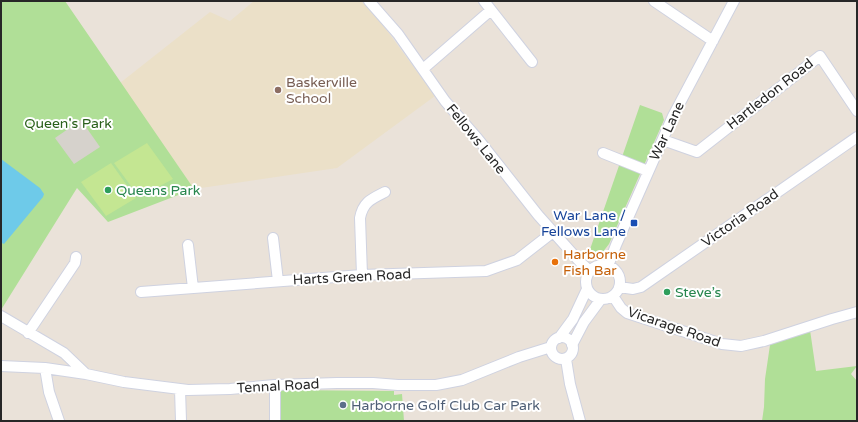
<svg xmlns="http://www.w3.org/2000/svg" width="858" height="422" font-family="'Varela Round',sans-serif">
  <rect width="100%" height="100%" fill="#eae2d9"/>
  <path fill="#ebe0c8" d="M254 1H361L374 13 435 96 337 168 194 189 120 83 210 12 230 21Z"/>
  <path fill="#b0df97" d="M1 1H65L194 189 108 222 77 188 1 310Z
    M640 105 662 113 664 120 609 244 599 257 587 258Z
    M810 330 816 371 857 366 851 374 857 381V421H762L764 407 765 379 770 345 776 341Z
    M279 390 394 391V395L402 394 404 421H278Z"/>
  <path fill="#c4e692" d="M147 143 173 179 139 197 114 163Z
    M111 163 136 198 106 216 81 182Z"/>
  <path fill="#d6d2cc" d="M81 120 100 147 74 164 55 138Z"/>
  <path fill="#6ecae9" d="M1 159 40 188 44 194 43 197 4 244 2 243 1 238Z"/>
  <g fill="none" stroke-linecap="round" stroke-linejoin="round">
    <defs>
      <path id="minor" d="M369 1 398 34 445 101 478 139 538 215 580 262 590 271
        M484 1 532 62
        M654 1 713 41
        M423 69 491 10
        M663 140 697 152 820 56 857 111
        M603 153 648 171
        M273 238 278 281
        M188 245 193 288
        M586 282a17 17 0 1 1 34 0a17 17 0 1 1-34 0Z
        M608 266 616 245 673 116 734 1
        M362 275 360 218C363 202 371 199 385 192
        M619 287 633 289 641 287 857 137
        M141 292 362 275 486 271 517 260 553 232
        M613 296 621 308 627 313 722 344 741 346 764 341 832 319 857 312
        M1 316 64 353 86 374
        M28 333 75 263 76 257
        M551 348a11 11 0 1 1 22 0a11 11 0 1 1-22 0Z
        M559 338 573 319 587 289
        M572 345 584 322 601 299
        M566 359 570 384 580 421
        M1 366 45 368 86 374 124 382 188 390 230 389 275 385 337 383H373L398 385H436L462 380 519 357 551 347
        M45 368 49 392 59 421
        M180 389 181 421
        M275 421V385"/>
    </defs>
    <use href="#minor" stroke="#cfd2e0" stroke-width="12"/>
    <use href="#minor" stroke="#fff" stroke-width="10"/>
  </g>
  <circle fill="#8d6e63" stroke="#fff" stroke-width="1.5" cx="278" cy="90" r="4"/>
  <g fill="#2e9e5b" stroke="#fff" stroke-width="1.5">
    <circle cx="108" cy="190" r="4"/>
    <circle cx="667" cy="292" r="4"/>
  </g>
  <rect fill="#1a4fb4" stroke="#fff" stroke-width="1.5" x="630" y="219" width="8" height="8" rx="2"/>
  <circle fill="#e8710a" stroke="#fff" stroke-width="1.5" cx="555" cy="262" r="4"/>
  <circle fill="#5c6f8a" stroke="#fff" stroke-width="1.5" cx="343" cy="405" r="4"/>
  <g text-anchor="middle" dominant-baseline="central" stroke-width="4" stroke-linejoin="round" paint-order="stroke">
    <g font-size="14" fill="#785e54" stroke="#fff" text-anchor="start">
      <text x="286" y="82">Baskerville<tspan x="286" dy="16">School</tspan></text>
    </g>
    <g font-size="14" fill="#272727" stroke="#fff">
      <text transform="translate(770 94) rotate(-38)">Hartledon Road</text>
      <text transform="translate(667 131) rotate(-65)">War Lane</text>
      <text transform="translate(476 139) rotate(51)">Fellows Lane</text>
      <text transform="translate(740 218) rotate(-35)">Victoria Road</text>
      <text transform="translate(352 277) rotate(-3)">Harts Green Road</text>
      <text transform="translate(674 327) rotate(19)">Vicarage Road</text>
      <text transform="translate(278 386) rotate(-3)">Tennal Road</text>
    </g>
    <g font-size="14" fill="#2a601b" stroke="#fff">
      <text x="68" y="123">Queen's Park</text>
    </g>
    <g font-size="14" fill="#27864d" stroke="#fff" text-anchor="start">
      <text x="116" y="190">Queens Park</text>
      <text x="675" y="292">Steve’s</text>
    </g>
    <g font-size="14" fill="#164399" stroke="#fff" text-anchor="end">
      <text x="626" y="215">War Lane /<tspan x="626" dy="16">Fellows Lane</tspan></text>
    </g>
    <g font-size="14" fill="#c56008" stroke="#fff" text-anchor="start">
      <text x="563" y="254">Harborne<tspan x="563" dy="16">Fish Bar</tspan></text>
    </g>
    <g font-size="14" fill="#4e5e75" stroke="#fff" text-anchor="start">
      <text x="351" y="405">Harborne Golf Club Car Park</text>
    </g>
  </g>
  <rect width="858" height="422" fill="none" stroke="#272727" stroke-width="4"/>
</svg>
